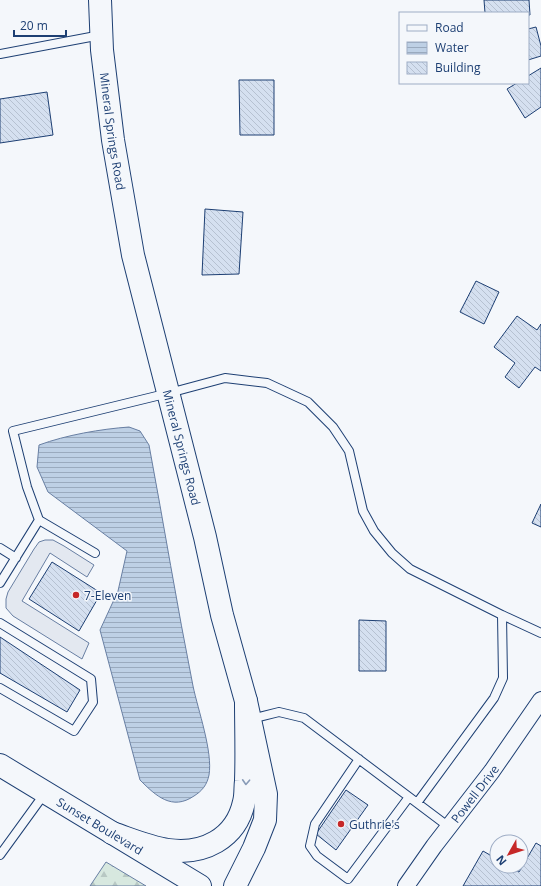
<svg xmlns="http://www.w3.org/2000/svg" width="541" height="886" font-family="'Open Sans',sans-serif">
  <defs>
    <pattern id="forest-firs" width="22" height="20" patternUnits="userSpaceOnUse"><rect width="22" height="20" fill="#d7e8df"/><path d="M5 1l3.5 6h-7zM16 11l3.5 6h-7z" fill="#b8c8c3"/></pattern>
    <pattern id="water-rules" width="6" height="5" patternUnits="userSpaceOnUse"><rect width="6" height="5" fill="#bed0e5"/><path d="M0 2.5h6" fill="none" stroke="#9aaabe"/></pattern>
    <pattern id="building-back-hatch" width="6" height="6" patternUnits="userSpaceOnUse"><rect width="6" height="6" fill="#d5e0f0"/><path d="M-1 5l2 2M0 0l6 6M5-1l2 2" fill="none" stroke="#b6c1d1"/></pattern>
  </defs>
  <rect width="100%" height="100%" fill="#f4f7fb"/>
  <path fill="url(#forest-firs)" stroke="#687fa3" d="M106 862 146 886H90Z"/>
  <path fill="#e3e8f0" stroke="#687fa3" d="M45 540H53L64 546 94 565 87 577 50 553 22 601 89 643 82 659 13 616 6 608V599L8 592 34 549 39 542Z"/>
  <path fill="url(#water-rules)" stroke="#687fa3" d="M129 427 140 431 149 445C164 525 177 606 193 686 198 710 213 752 209 775 207 785 202 791 194 796 172 811 156 796 140 780L100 630 118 591 127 551 48 492 37 467 39 445C66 435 101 429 129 427Z"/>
  <path fill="url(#building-back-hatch)" stroke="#1d3f73" d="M484 0H529L530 15H528V13H485Z
    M536 27 541 46V56L528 60V29Z
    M541 68V107L525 118 507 89 517 83H528V76Z
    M239 80H274V135H240Z
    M47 92 53 135 0 143V99Z
    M205 209 243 212 239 274 202 275Z
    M476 281 499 292 484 324 460 312Z
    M517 316 537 330 541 324V371L535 367 519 388 505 377 515 363 494 347Z
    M541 504V527L532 523Z
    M52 562 101 593 79 631 29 599Z
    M359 620 386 621V671H359Z
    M0 637 80 690 67 712 0 673Z
    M346 790 368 805 336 850 316 834Z
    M536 843 541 846V886H463L483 851 497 859V866H509L519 872Z"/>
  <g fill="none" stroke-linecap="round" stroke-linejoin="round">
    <defs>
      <path id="lane" d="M0 54 101 35
        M39 520 95 553
        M0 548 16 558
        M0 583 39 520 27 487 13 431 169 393 225 378 267 383 308 402 333 427 349 451 363 511 374 531 392 553 410 569 502 615
        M0 623 91 679 93 702 74 731 0 688
        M251 719 279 712 304 718 449 827
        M359 759 315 824 310 846 317 856 348 879 409 797
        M417 803 494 698 503 678 502 615 541 633
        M0 855 45 793"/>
      <g id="street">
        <path id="s1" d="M406 886 434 846 492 771 541 700"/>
      </g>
      <g id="secondary">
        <path id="s2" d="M100 0 102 50 113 140 133 255 205 537 222 615 246 701 266 794 265 820 254 848 235 886"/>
      </g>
      <g id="primary">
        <path id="s3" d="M0 765 200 886"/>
        <path d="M112 833C130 839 148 847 168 850 203 855 236 839 244 802 246 795 245 788 246 781 247 754 246 728 246 701"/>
      </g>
    </defs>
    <use href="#lane" stroke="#1d3f73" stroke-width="10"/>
    <use href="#street" stroke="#1d3f73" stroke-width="18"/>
    <use href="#secondary" stroke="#1d3f73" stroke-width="24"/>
    <use href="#primary" stroke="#1d3f73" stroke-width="24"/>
    <use href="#lane" stroke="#f4f7fb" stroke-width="8"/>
    <use href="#street" stroke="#f4f7fb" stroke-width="16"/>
    <use href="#secondary" stroke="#f4f7fb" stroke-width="22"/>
    <use href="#primary" stroke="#f4f7fb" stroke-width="22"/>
  </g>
  <defs><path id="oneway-chevron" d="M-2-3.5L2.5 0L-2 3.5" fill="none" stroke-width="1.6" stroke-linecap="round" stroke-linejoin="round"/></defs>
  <use stroke="#889bb7" href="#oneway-chevron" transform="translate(246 782) rotate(93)"/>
  <g fill="#c62828" stroke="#f4f7fb" stroke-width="1.5">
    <circle cx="76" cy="595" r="4"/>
    <circle cx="341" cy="824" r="4"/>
  </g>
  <g text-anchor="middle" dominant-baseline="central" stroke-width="3" stroke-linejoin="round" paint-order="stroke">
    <g font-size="12" fill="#1d3f73" stroke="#f4f7fb">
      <text stroke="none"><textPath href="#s2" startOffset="132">Mineral Springs Road</textPath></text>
      <text stroke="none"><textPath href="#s2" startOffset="456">Mineral Springs Road</textPath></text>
      <text stroke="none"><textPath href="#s1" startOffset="115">Powell Drive</textPath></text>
      <text stroke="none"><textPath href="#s3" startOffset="117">Sunset Boulevard</textPath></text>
    </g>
    <g font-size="12" fill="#1d3f73" stroke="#f4f7fb" text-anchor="start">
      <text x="84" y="595">7-Eleven</text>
      <text x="349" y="824">Guthrie's</text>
    </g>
  </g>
  <rect x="399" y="12" width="130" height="72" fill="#f4f7fb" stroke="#9eadc5"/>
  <rect x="407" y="25" width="20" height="6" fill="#f4f7fb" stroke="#9eadc5"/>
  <text x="435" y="32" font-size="12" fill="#1d3f73">Road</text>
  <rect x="407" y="42" width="20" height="12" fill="url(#water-rules)" stroke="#9eadc5"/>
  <text x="435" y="52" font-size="12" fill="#1d3f73">Water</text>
  <rect x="407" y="62" width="20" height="12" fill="url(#building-back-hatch)" stroke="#9eadc5"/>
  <text x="435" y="72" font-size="12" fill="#1d3f73">Building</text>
  <g transform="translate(509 854) rotate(231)"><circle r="19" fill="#f4f7fb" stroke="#9eadc5"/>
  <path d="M0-3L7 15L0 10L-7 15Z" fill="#c62828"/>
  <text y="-6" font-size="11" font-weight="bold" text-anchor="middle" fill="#1d3f73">N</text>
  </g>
  <path d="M14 30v6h52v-6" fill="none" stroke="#1d3f73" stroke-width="2"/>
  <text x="20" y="30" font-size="12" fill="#1d3f73" stroke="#f4f7fb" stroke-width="3" paint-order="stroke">20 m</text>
</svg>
